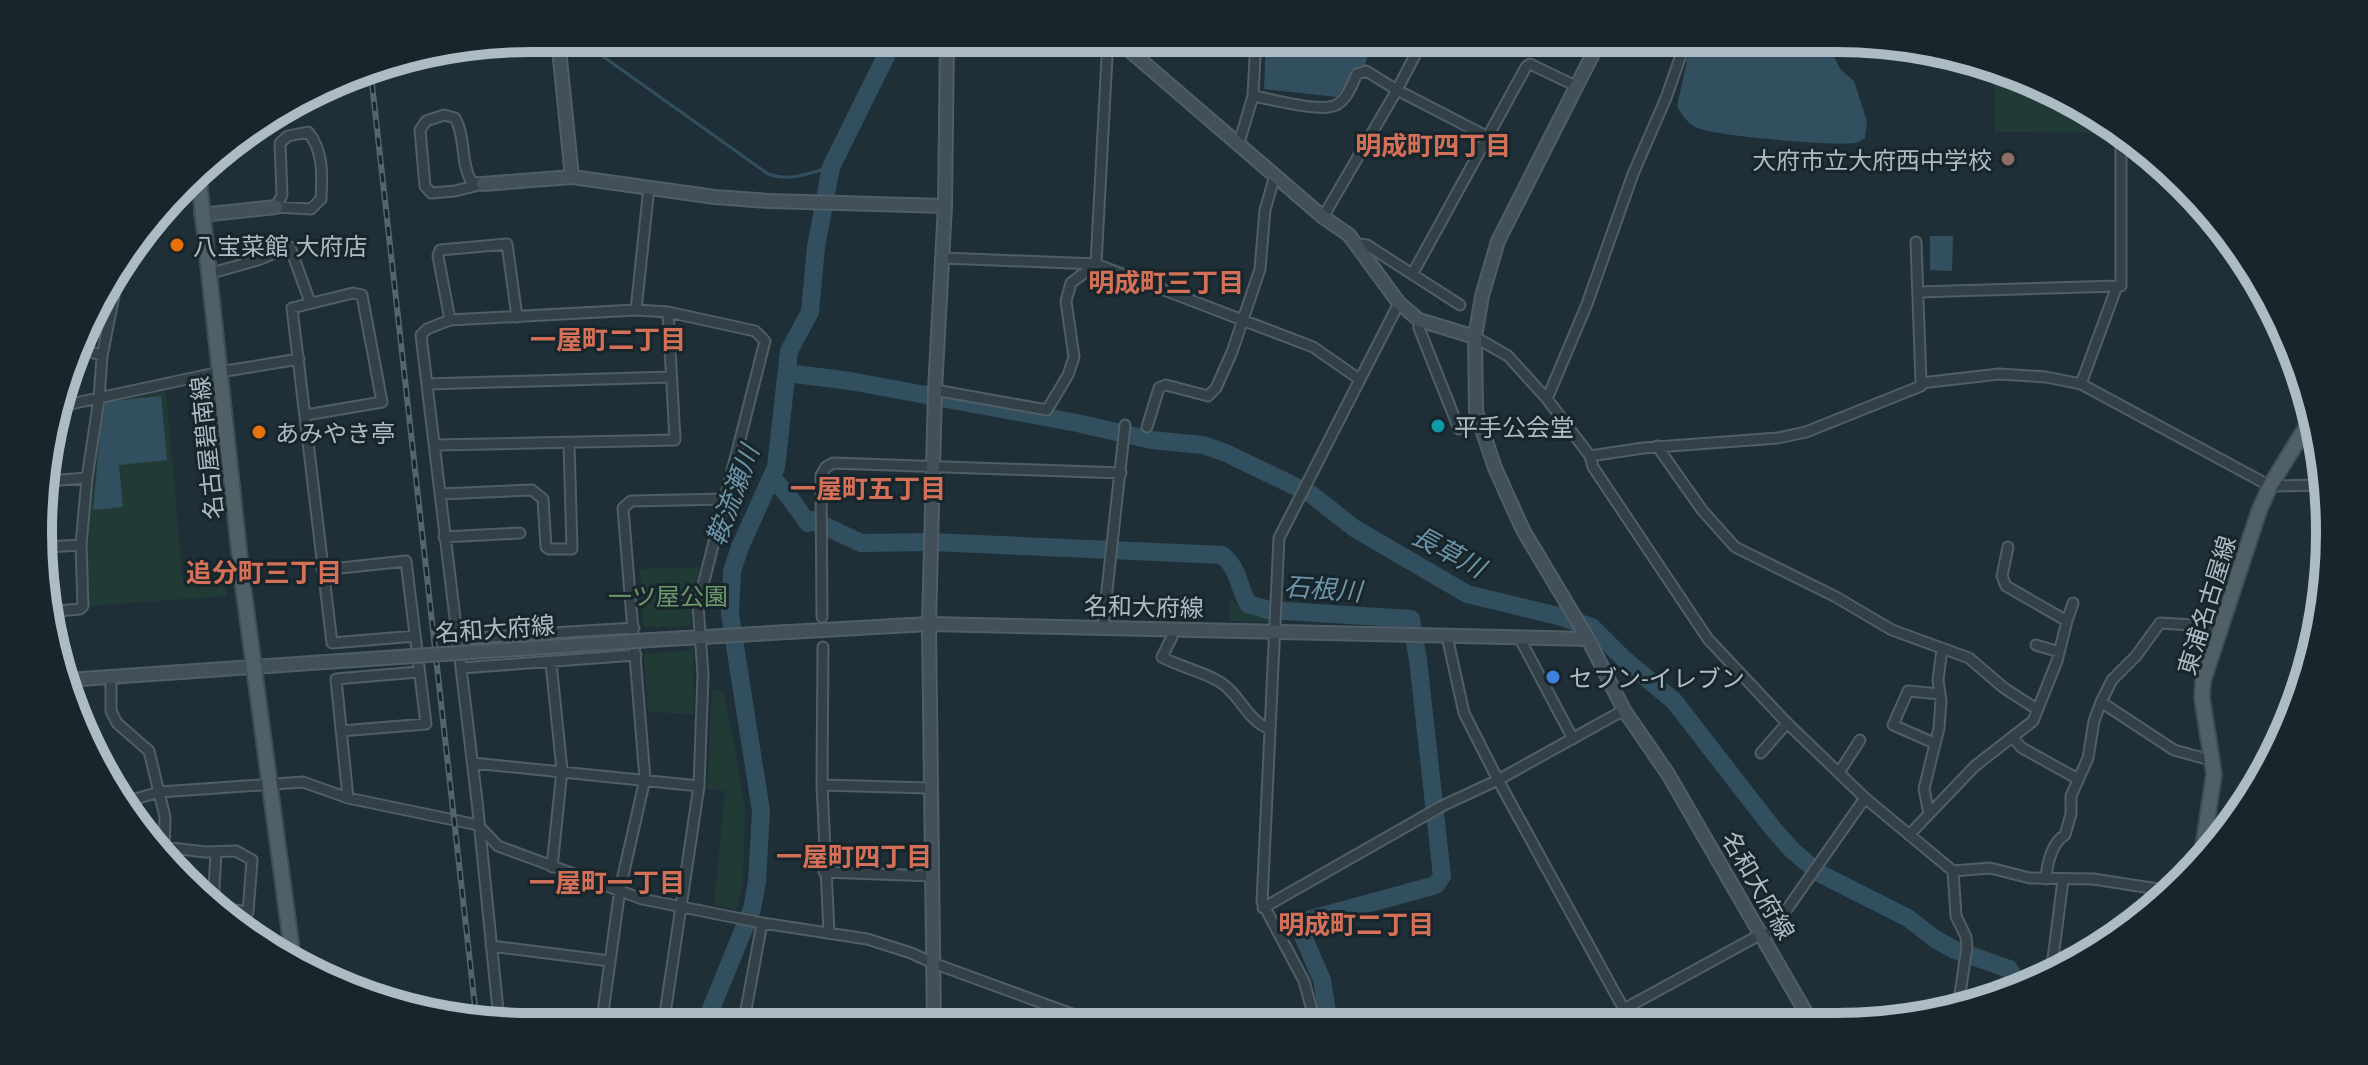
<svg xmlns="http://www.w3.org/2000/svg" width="2368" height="1065" font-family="'Open Sans','Noto Sans JP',sans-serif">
  <rect width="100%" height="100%" fill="#1f2f37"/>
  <path fill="#223a36" d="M1994 69 2024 75 2111 133 1994 132Z
    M166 391 183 585 224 582 227 596 86 606 87 539 102 403Z
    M700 567 690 626 643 627 640 569Z
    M1230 597 1239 608 1272 615V622L1230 621Z
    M693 650 694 714 648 712 644 654Z
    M712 690 724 691 745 806 743 882 737 910 714 905 725 791 707 789Z"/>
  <path fill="#324f5f" d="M1266 38H1372L1365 65 1336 97 1264 89Z
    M1692 38H1821L1831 50 1840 69 1854 81 1867 121 1865 138C1861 140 1859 143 1855 143 1834 146 1715 136 1698 128 1688 124 1682 115 1677 106Z
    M1930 236H1953L1952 271 1930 270Z
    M161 396 167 460 119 465 123 507 93 510 103 402Z"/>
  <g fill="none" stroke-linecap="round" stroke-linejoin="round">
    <path stroke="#324f5f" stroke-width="3" d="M573 38 608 60 768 174C790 182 810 173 831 167
      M363 70 391 67 460 50"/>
    <path stroke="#324f5f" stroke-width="18" d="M787 373 850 381 1077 423 1151 440 1203 445 1226 453 1311 494 1354 528 1467 594 1558 616 1592 627 1625 660 1674 701 1774 830 1793 851 1819 873 1908 918 1935 939 1955 950 2009 969 2021 990
      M772 478 787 494 808 523 812 520 861 543 932 542 1222 555C1240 570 1237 584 1248 604L1269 610 1411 619 1418 660 1442 876 1436 885 1300 922 1299 927 1322 980 1329 1024
      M704 1026 752 909 757 882 761 811 730 614 732 571 740 547 776 467 789 351 810 312 816 247 831 167 895 38"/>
    <defs>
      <path id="street" d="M1253 96C1272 99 1320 113 1336 105 1347 100 1352 84 1357 74L1366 71 1397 90 1488 137
        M444 115 455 118C466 137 460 161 471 181L483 184 455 191 431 193 425 186 420 130 426 121Z
        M308 132C324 151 322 176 321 199L311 209 276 207 282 195 280 143 288 136Z
        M1239 143 1253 96 1256 38
        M1323 217 1397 90 1424 38
        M1916 242 1921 383
        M1357 244 1367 245 1460 305
        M943 258 1096 264 1313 347 1359 379
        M1096 264 1108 38
        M1413 273 1526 67 1530 64 1576 86
        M208 274 258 260 290 247 310 302
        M1919 292 2117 286
        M636 310 649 187
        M450 320 438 256 440 250 507 244 517 317
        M1419 320V328L1459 429
        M1475 337 1508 356 1547 399 1590 456 1593 467 1708 639 1787 723 1865 798 1953 871 1990 868 2030 878 2093 879 2171 891
        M81 348 102 356
        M427 384 671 377
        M2081 384 2117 286H2121V145H2129
        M935 390 1047 410 1068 375 1074 357 1066 301 1071 283 1096 264
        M1547 399 1587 304 1633 174 1666 98 1687 38
        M60 403 66 405 220 372 299 359
        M306 415 382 402 362 295 353 293 292 308 332 643 415 636
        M1147 427 1159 388 1166 385 1208 396 1216 388 1232 352 1260 269 1265 210 1275 175
        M435 445 675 440 668 312
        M1657 446 1702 510 1735 547 1836 597 1892 630 1969 658 2004 688 2035 708
        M1590 456 1643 448 1778 438 1806 432 1921 386V383L1999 374 2046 377 2081 384 2270 486 2321 485
        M47 481 87 478
        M440 494 532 490 543 499 546 547 549 549H572L569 443
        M444 537 520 533
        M47 547 81 545
        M322 570 406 561 426 724 341 731
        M47 612 80 609 83 606 81 545 87 478 99 399 102 356 120 266
        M822 617 821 475 826 467 833 463 1121 473
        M2067 621 2073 603
        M1103 627 1125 425
        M1173 629 1172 637 1162 657C1180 667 1204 672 1220 682 1240 694 1247 721 1270 729
        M1447 636 1464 713 1498 780 1632 1024
        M1519 637 1573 739
        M456 639 634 628
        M2036 645 2059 652
        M823 647 822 785 829 932
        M551 663 562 770 552 867
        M461 668 636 655
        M111 677V711L117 723 149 751 165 817 164 853
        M2101 702 2112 680 2136 656 2160 623 2208 626 2218 631
        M2013 738 2022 748 2078 779
        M1934 743 1893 725 1908 691 1940 694
        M1761 753 1787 723
        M473 763 699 786
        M1840 771 1860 740
        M822 785 929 788
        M348 798 336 679 418 672
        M125 805 135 799 160 792 303 782 348 798 478 825 498 846 642 899 762 923 867 939 911 953 933 963 1102 1025
        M1929 814 1924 789 1939 728 1941 701 1938 680 1942 649
        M1909 835 1975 766 2033 721 2057 661 2067 621 2006 586 2002 576 2008 547
        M164 847 205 852 236 851 252 860 248 912 213 907 216 852
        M1953 871 1956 916 1966 937 1967 947 1958 1007
        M824 872 932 876
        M2046 879C2047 864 2052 842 2065 835L2071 814V796L2088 758 2094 721 2101 702 2174 750 2214 761
        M1263 908 1442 806 1498 780 1624 710
        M491 946 610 961
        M2051 974 2063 880
        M1624 1009 1754 938 1771 932 1865 798
        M499 1020 477 801 421 335 427 329 450 320 636 310 668 312 755 331 765 341 698 605 703 675 699 786 663 1027
        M1356 1024C1375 1018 1397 1009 1413 1024
        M1316 1025 1304 981 1262 902 1279 538 1399 303
        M743 1026 762 923
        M601 1027 620 889 645 779 623 508 631 501 724 499"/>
      <path id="secondary" d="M1115 38 1323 217 1349 235 1399 303 1419 320 1475 337
        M1601 38 1498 241 1482 296 1475 337 1476 411 1495 468 1523 530 1588 639 1624 710 1668 774 1812 1023
        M558 39 572 177
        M483 184 572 177 715 197 769 201 945 206
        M201 215 276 207
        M651 640 929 624 1588 639
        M67 680 325 662
        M934 1026 929 624 935 390 945 206 947 38"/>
      <path id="primary" d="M198 171 242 578 293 958
        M2201 861 2214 774 2202 698 2203 681 2259 511 2270 486 2308 424"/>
    </defs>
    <use href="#street" stroke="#505e65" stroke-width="13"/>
    <use href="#secondary" stroke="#505e65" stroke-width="16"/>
    <use href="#primary" stroke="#3f4c54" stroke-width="18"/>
    <use href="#street" stroke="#334047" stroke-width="9"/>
    <use href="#secondary" stroke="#41505a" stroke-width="12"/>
    <use href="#primary" stroke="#506067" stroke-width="14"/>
    <defs>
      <path id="rail" d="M370 66 476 1016"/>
    </defs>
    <use href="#rail" stroke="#54656e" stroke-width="6"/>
    <use href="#rail" stroke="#18252b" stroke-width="3" stroke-dasharray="9" stroke-linecap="butt"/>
    <defs>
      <path id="secondary-bridge" d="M325 662 651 640"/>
    </defs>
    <use href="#secondary-bridge" stroke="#505e65" stroke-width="16" stroke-linecap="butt"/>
    <use href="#secondary-bridge" stroke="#41505a" stroke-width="12"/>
  </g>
  <circle fill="#8d6e63" stroke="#18252b" stroke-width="3" cx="2008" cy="159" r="8"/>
  <g fill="#e8710a" stroke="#18252b" stroke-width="3">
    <circle cx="177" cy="245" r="8"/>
    <circle cx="259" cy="432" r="8"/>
  </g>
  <circle fill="#0f9aa8" stroke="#18252b" stroke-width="3" cx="1438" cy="426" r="8"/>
  <circle fill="#3f7fe0" stroke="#18252b" stroke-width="3" cx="1553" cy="677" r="8"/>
  <g text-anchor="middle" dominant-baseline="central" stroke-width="6" stroke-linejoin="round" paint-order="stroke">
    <g font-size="24" fill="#adbbc4" stroke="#18252b" text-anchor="start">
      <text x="1992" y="159" text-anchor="end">大府市立大府西中学校</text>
      <text x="193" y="245">八宝菜館 大府店</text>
      <text x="1454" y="426">平手公会堂</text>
      <text x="275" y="432">あみやき亭</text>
      <text x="1569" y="677">セブン-イレブン</text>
    </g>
    <g font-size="24" fill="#adbbc4" stroke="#18252b">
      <text transform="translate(206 448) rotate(-96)">名古屋碧南線</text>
      <text transform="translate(2206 605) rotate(-73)">東浦名古屋線</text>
      <text transform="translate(1144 606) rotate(1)">名和大府線</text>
      <text transform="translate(495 628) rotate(-4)">名和大府線</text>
      <text transform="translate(1759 885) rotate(60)">名和大府線</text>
    </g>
    <g font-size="24" fill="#6d996c" stroke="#18252b">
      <text x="668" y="595">一ツ屋公園</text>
    </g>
    <g font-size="26" font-weight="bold" fill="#d47058" stroke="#18252b">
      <text x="1433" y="145">明成町四丁目</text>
      <text x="1166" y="282">明成町三丁目</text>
      <text x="608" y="339">一屋町二丁目</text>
      <text x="868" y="488">一屋町五丁目</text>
      <text x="264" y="572">追分町三丁目</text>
      <text x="854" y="856">一屋町四丁目</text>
      <text x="607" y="882">一屋町一丁目</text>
      <text x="1356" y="924">明成町二丁目</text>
    </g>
    <g font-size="26" font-style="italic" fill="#6d95a9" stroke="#18252b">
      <text transform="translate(732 495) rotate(-70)">鞍流瀬川</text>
      <text transform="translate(1449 551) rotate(28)">長草川</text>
      <text transform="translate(1323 588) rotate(4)">石根川</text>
    </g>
  </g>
  <path d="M0 0H2368V1065H0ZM532 52H1836A480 480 0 0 1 2316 532V533A480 480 0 0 1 1836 1013H532A480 480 0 0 1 52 533V532A480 480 0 0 1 532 52Z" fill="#18252b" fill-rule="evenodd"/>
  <path fill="none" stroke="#adbbc4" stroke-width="10" d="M532 52H1836A480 480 0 0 1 2316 532V533A480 480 0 0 1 1836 1013H532A480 480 0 0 1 52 533V532A480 480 0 0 1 532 52Z"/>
</svg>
